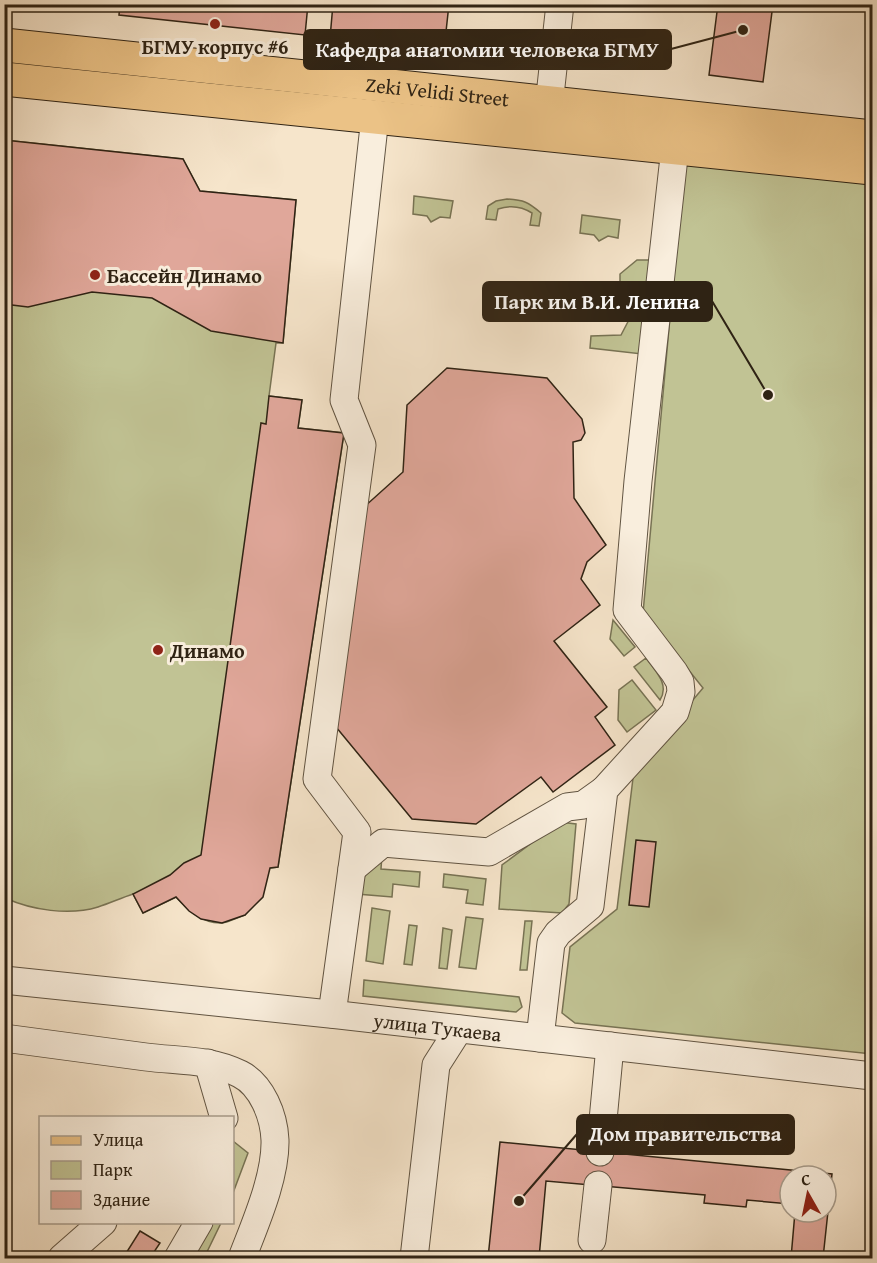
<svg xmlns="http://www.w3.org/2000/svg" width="877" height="1263" font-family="'Gentium Book Plus',serif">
  <rect width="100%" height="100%" fill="#f6e5cb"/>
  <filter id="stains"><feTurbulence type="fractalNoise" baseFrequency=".00333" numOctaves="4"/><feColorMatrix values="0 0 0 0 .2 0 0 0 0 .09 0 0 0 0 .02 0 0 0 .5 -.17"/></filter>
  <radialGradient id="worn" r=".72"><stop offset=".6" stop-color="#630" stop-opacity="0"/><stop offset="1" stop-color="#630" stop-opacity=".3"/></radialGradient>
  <path fill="#c1c394" stroke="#787354" stroke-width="1.5" d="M4 140 183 159 200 191 296 200 283 343H276L269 396 302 400 298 428 344 433 278 867 270 868 245 915C238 917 229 922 222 923 202 924 188 910 176 897L143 913 133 894C121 898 110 903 98 907 69 916 32 910 5 898Z
    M685 153 872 176V1054L575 1023 562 1013 570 947 617 909 634 770 703 688 643 613Z
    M414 196 453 201 450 218 440 217 431 222 427 216 413 214Z
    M507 199C524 200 528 202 541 213L539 226 530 225 532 213C521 206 510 205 498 209L496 220 486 219 488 206 496 201Z
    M582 215 620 220 618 238 608 236 599 241 594 235 580 233Z
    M637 260H651L642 354 590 348 591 336 621 335 632 314 629 302 630 292 620 288V274Z
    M613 620 635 647 624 656 610 639Z
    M646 658C655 671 670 684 660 700L634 667Z
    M632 680 656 710 627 732 618 720 619 690Z
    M560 822 576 824 569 904 562 913 499 909 502 865Z
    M382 854 381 869 420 872 419 887 393 884 392 897 357 894 360 870Z
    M444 874 486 879 483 905 466 903 468 890 443 887Z
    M372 908 390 911 383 964 366 961Z
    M466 917 483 919 476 969 459 967Z
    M525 921H532L527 970H520Z
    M409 925 417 926 412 965 404 964Z
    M443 928 452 930 447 969 439 968Z
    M364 980 519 997 522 1007 516 1012 363 996Z
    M233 1141 248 1153 233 1193Z
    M192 1223H221L204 1258H175Z"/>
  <path fill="#e0a79a" stroke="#2f2314" stroke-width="1.5" d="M54 4H91L90 9Z
    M120 4H308L305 35 119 15Z
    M333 4H449L444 50 330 38Z
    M718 4H773L763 82 709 75Z
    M4 140 183 159 200 191 296 200 283 343 211 331 152 298 92 292 28 307 4 304Z
    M447 368 547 378 582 419 585 433 581 440 573 442 574 498 606 545 587 562 581 579 600 605 554 641 607 707 595 717 615 745 553 792 541 777 476 824 412 819 336 727 364 507 403 472 407 405Z
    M269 396 302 400 298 428 344 433 278 867 270 868 263 897 245 915 222 923 201 919 189 911 176 897 143 913 133 894 170 875 184 863 201 855 261 423 266 424Z
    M636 840 656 842 649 907 629 905Z
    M500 1142 832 1174 823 1258H791L795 1212H826V1176H790V1204L747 1200 746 1207 704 1203 705 1195 546 1181 539 1258H488Z
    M140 1231 160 1243 150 1258H123Z"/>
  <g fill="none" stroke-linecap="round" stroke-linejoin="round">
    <defs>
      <g id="minor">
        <path d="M547 123 560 4"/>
        <path d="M352 869 383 843 489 852 567 807 583 805 604 790"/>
        <path id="s1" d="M4 980 339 1015 872 1076"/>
        <path d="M332 1014 357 832 317 779 362 445 344 400 375 117"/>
        <path d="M4 1038C52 1044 98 1051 146 1057 177 1061 211 1059 240 1074 262 1085 274 1116 275 1140 276 1177 255 1224 242 1258"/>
        <path d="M540 1038 551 943 558 933 590 906 604 790 675 712 681 692 680 682 674 672 627 610 638 481 675 148"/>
        <path d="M208 1063 224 1118"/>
        <path d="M600 1152 610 1046"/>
        <path d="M592 1240 598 1185"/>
        <path d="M62 1258 103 1222"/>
        <path d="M178 1258 199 1222"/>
        <path d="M414 1258 436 1065 459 1029"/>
      </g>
      <g id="major">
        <path id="s2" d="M4 45 872 137"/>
        <path d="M4 79 872 168"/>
      </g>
    </defs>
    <use href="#minor" stroke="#615442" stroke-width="29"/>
    <use href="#major" stroke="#2f2314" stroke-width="35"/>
    <use href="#minor" stroke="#f9eedd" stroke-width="27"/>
    <use href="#major" stroke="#ebc286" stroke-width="33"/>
  </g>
  <g fill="#8f2418" stroke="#f9eedd" stroke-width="2">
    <circle cx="215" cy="24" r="6"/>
    <circle cx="95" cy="275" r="6"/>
    <circle cx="158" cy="650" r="6"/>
  </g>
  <g text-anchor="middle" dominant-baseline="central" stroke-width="6" stroke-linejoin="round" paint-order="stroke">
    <g font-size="20" font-weight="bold" fill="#2f2314" stroke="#f9eedd" text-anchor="start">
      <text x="215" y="46" text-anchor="middle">БГМУ корпус #6</text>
      <text x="107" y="275">Бассейн Динамо</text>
      <text x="170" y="650">Динамо</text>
    </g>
    <g font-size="20" fill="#2f2314" stroke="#f9eedd">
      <text stroke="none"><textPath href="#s2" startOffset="436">Zeki Velidi Street</textPath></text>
      <text stroke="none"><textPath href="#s1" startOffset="436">улица Тукаева</textPath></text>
    </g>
  </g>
  <path fill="none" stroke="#2f2314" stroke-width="2" d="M743 30L671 49M768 395L712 301M519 1201L577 1134"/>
  <g fill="#2f2314" stroke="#f9eedd" stroke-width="2">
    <circle cx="743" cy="30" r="6"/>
    <circle cx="768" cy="395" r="6"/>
    <circle cx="519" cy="1201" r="6"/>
  </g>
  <g fill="#2f2314" stroke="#2f2314" stroke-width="2">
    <rect x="304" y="30" width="367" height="39" rx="6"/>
    <rect x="483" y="282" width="229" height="39" rx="6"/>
    <rect x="577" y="1115" width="217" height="39" rx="6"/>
  </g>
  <g font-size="21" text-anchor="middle" font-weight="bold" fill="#fff">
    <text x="487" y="57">Кафедра анатомии человека БГМУ</text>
    <text x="597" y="309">Парк им В.И. Ленина</text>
    <text x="685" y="1141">Дом правительства</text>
  </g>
  <rect width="877" height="1263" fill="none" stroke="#f6e5cb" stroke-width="24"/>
  <rect x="6" y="6" width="865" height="1251" fill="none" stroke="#2f2314" stroke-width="3"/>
  <rect x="12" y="12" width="853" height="1239" fill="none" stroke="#2f2314" stroke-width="1.5"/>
  <rect x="39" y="1116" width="195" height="108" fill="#f9eedd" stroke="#a89d8d" stroke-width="1.5"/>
  <rect x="51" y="1136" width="30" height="9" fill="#ebc286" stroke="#a89d8d" stroke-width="1.5"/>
  <text x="93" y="1146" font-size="18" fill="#2f2314">Улица</text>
  <rect x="51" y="1161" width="30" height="18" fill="#c1c394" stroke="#a89d8d" stroke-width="1.5"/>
  <text x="93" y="1176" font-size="18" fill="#2f2314">Парк</text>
  <rect x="51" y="1191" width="30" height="18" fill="#e0a79a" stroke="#a89d8d" stroke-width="1.5"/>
  <text x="93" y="1206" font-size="18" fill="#2f2314">Здание</text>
  <g transform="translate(808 1194) rotate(351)"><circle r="28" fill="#f9eedd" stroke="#a89d8d" stroke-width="1.5"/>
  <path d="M0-4.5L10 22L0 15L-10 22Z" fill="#8f2418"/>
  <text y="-9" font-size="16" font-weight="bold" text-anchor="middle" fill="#2f2314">С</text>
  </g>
  <rect width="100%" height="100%" filter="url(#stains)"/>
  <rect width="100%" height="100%" fill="url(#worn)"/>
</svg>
